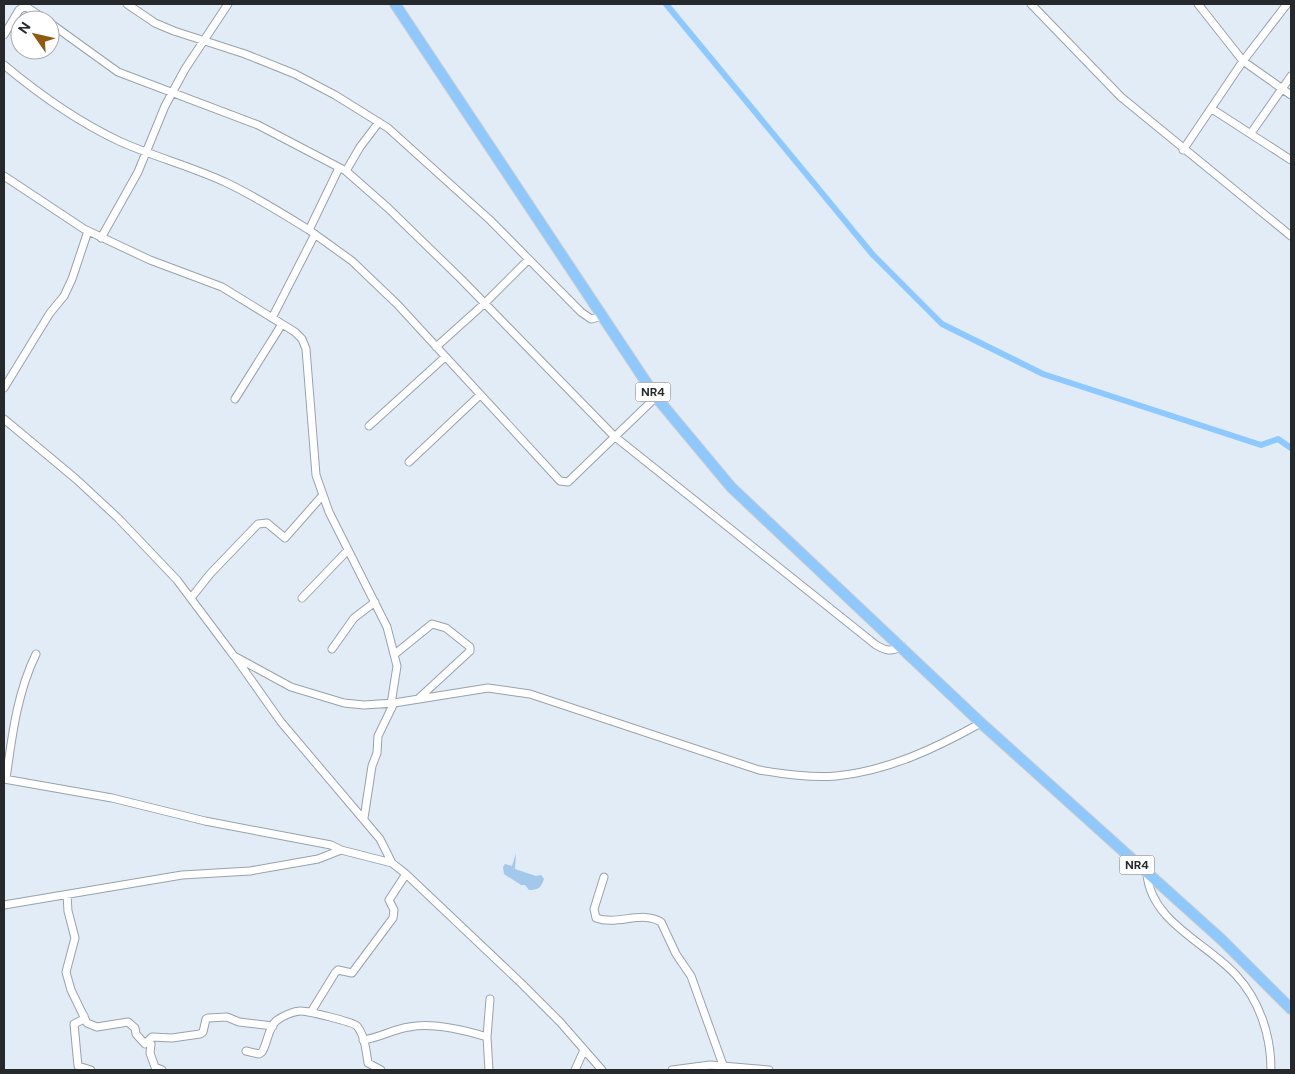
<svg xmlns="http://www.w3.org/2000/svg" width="1295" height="1074" font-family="'DM Sans',sans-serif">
  <rect width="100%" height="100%" fill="#e1ecf7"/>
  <path fill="#a2c8eb" d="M516 853 515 869 536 876 541 875 544 879C541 888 538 890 529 890L525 885H521L504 874 503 867 505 864 512 866Z"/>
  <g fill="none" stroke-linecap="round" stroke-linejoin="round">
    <path stroke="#8dc9ff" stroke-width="6" d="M666 4 873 255 942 324 1043 374 1261 445 1278 439 1291 448"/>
    <defs>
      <path id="minor" d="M127 4 155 23 174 31 245 54 295 74 335 95 388 128 490 220 581 312 591 319 603 316
        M1031 4 1121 97 1291 236
        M1198 4 1243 61 1291 95
        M50 23 118 72 258 125 346 171 388 208 461 279 614 436 876 645C886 651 892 652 902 646
        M4 35 19 10 25 6 46 20
        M4 65C40 95 78 122 121 142 155 157 193 167 227 183 256 197 282 213 309 230
        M1212 109 1291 160
        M1251 133 1291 76
        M1183 150 1243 61 1287 4
        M339 168 309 230 352 261 397 304 560 481 568 482 656 397
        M346 171 360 147 379 122
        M4 176 84 229 150 260 222 287 295 332 302 339 306 349 316 475 329 512 387 627 397 666 391 704
        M101 238 138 172 165 106 185 69 228 4
        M272 318 315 234
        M436 347 485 303 528 260
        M4 388 50 313 64 296 72 279 88 231
        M235 399 282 324
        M4 419 76 479 118 518 177 580 234 656 291 687 344 703 364 705 394 703 488 688 530 694 759 770C784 774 811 778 836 776 888 771 936 748 981 723
        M369 426 445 357
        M409 462 480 395
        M191 598 210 574 258 524 267 523 285 538 322 496
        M302 598 348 550
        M332 649 354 618 375 602
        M395 654 432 624 446 628 470 647V651L418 699
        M235 657 281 722 380 839 392 863
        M4 779 112 798 205 821 331 845 341 850
        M6 779C12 736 17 693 36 654
        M364 818 372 766 377 753 378 736 394 703
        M1147 874C1151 922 1207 943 1236 975 1260 1001 1271 1036 1271 1070
        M604 877 594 909 596 918C617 926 642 910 661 922L676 954 691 976 723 1065
        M67 895 68 911 75 938 66 972 71 990 87 1023 97 1027 128 1022 135 1028 136 1034 145 1044 152 1037 172 1038 200 1034 203 1032 206 1019 208 1018 227 1017 239 1022 273 1026
        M4 905 182 875 250 871 318 859 341 850 392 863 406 874 521 983 560 1022 602 1070
        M311 1012 335 973 338 970 352 973 393 918 394 910 389 900 406 874
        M84 1016 82 1020 74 1024 78 1066 91 1070
        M363 1040C380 1038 393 1029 409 1027 433 1022 464 1030 487 1037
        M147 1043 151 1044 150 1053 155 1067 162 1070
        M246 1051 259 1054 262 1052C268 1042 268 1028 276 1021 282 1016 294 1011 301 1011 308 1011 353 1022 357 1026 365 1036 366 1051 368 1063L381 1070
        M489 1070 487 1037 490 999
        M575 1070 584 1050
        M672 1070 710 1065 769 1070"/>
      <path id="highway" d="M395 4 656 397 731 487 981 723 1222 940 1291 1009"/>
    </defs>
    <use href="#minor" stroke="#98a2ac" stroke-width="9"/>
    <use href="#highway" stroke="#cbcccc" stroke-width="12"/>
    <use href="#minor" stroke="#fff" stroke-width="7"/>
    <use href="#highway" stroke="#8fc8fc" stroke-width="10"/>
  </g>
  <g text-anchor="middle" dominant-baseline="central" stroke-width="5" stroke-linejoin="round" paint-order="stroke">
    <g fill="#fff" stroke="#66696b" stroke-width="1">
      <rect x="635.5" y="382.5" width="35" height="19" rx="4"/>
      <rect x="1119.5" y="855.5" width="35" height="19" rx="4"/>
    </g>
    <g font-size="12" font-weight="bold" fill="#25292c">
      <text x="653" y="392">NR4</text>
      <text x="1137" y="865">NR4</text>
    </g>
  </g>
  <rect width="1295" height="1074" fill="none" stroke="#25292c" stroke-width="10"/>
  <g transform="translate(35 35) rotate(304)"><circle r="24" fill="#ffffff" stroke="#a8a9ab"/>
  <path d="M0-4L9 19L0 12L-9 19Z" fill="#90590f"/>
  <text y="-8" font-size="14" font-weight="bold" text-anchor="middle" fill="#25292c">N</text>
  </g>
</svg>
